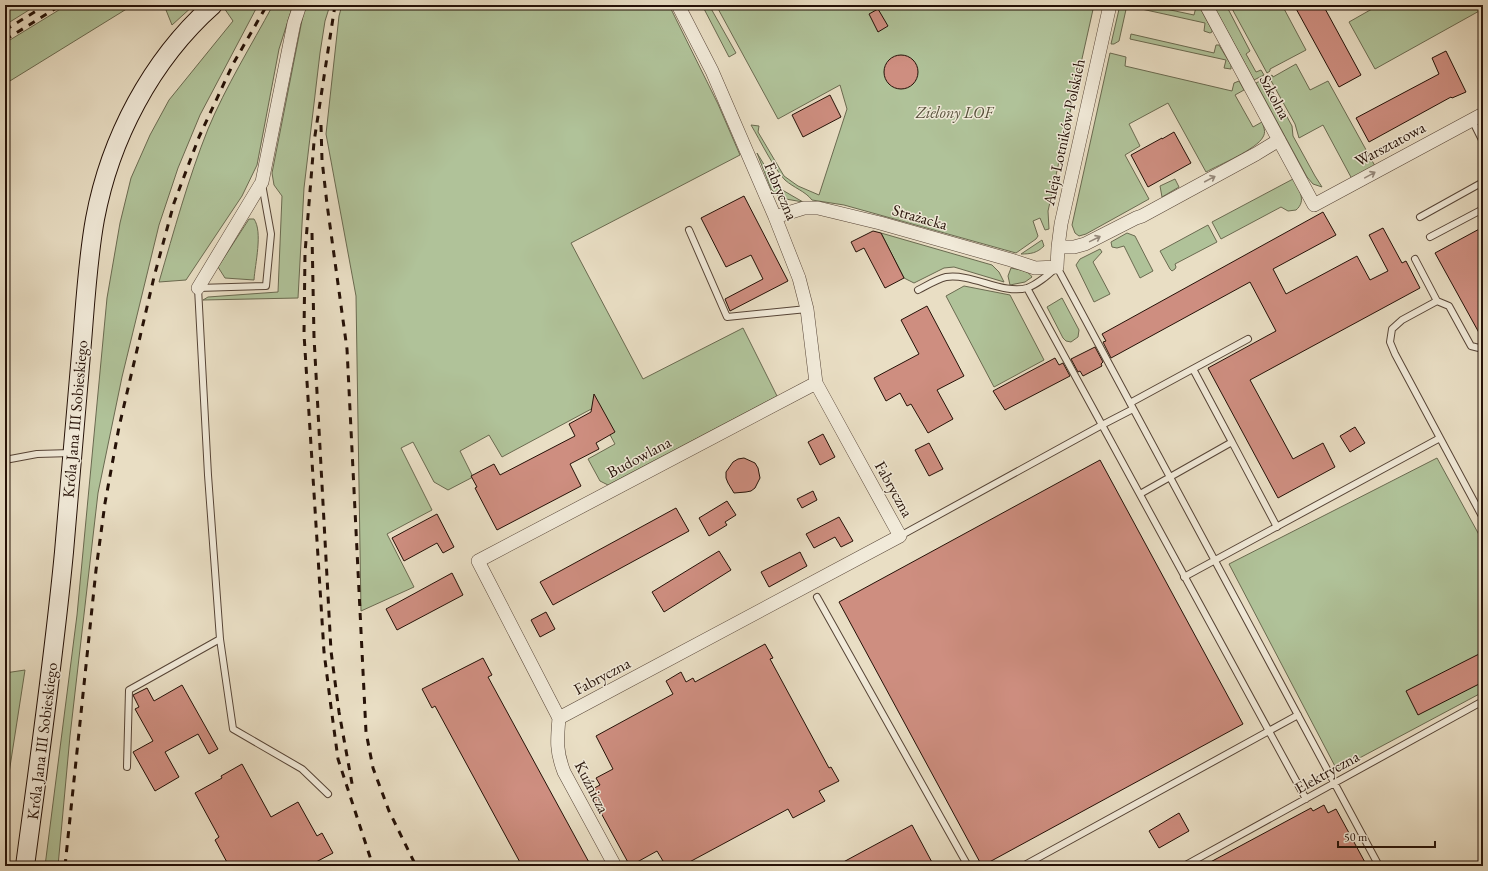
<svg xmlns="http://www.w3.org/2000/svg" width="1488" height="871" font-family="'EB Garamond',serif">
  <rect width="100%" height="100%" fill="#e9dec4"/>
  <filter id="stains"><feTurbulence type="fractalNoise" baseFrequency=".005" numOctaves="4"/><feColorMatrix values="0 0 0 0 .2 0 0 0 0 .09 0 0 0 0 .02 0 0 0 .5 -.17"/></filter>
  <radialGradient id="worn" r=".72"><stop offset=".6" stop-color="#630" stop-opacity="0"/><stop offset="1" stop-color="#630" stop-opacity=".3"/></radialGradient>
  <path fill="#b0c299" stroke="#6a6a50" d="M7 5H37L5 25V6Z
    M67 5H133L5 84V43Z
    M164 5H194L172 25Z
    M222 5H258L200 115 178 168 159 225 122 377 98 493 70 736 58 866H45L77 615 107 298 120 223 131 178 150 135 169 100 233 21Z
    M273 5H293L279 49 257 165 242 196 186 280 159 282C174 231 188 179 208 129 226 86 251 46 273 5Z
    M306 5H330L325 21 320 53 304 188 298 298 203 300 208 297 278 292 282 196 274 185 272 173 304 10Z
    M342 5H669L718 104 740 155 571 243 643 379 743 328 777 396 608 485 600 481 588 459 615 444 595 407 502 457 489 435 460 451 473 477 448 490 434 482 413 442 401 448 432 510 387 534 414 587 361 611 356 296 326 134 339 16Z
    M702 5H709L736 53 729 57Z
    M716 5H1094L1048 211 1049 229 1045 230 1040 218 1033 221 1038 236 1036 239 1016 253 844 205 812 200C805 191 794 188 785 180 774 169 760 140 751 125L759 126 758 132 784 176 798 186 819 195 847 109 840 85 778 119Z
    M1120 5H1127L1119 41 1114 44H1111Z
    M1137 5H1147L1194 15 1196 7 1199 6 1212 30V32L1210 33 1204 31 1205 23 1137 8Z
    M1213 5H1226L1250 51 1246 54 1256 72 1261 70 1264 75 1254 80Z
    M1230 5H1282L1306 50 1270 69V71L1267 73Z
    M1379 5H1478L1481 10 1375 69 1349 22Z
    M1131 34 1214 53 1216 45H1219L1231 65V69L1224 68 1226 60 1130 39Z
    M1110 53 1126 57 1125 66 1232 91 1234 83 1239 81 1244 90 1235 95 1253 127 1262 122C1264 128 1266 132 1263 137 1257 149 1219 165 1206 172L1168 103 1129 124 1140 146 1125 155 1149 199 1086 234 1079 236 1075 233 1072 225Z
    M1296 64 1310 90 1328 81 1375 166 1352 179 1323 125 1299 138 1295 124 1269 77 1272 75 1273 77Z
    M1266 78 1292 126 1293 136 1315 176 1322 187 1313 184 1307 177 1256 83Z
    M757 153 776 184 784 191 803 202 780 198 771 189Z
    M1175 179 1179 187 1162 197 1160 186Z
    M1293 179C1299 189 1307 201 1296 210L1288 211 1281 207 1221 239 1212 222Z
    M249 219H254C263 232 255 264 254 280L225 278 218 267Z
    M1208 225 1217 242 1175 264 1176 267 1175 269 1172 271 1170 269 1160 251Z
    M881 233 992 265 999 272 1004 282 954 267 944 268 914 283 904 278Z
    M1127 233 1135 236 1153 271 1140 278 1124 246 1117 248 1112 247 1111 242Z
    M1042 240 1044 246C1037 253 1031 254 1021 254Z
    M1100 249 1102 252 1093 262 1110 294 1094 302 1076 265 1080 259Z
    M1011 268C1019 270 1028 270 1032 277L1025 282 1010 285 1008 276Z
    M964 286 1010 295 1044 360 994 387 946 296Z
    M1062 298 1079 330 1078 337 1071 342 1066 341 1063 338 1047 307Z
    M1437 458 1483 542V692L1337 770 1229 564Z
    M25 670 5 799V673Z"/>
  <path fill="#ce8e80" stroke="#251107" d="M1294 5H1323L1361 75 1339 87Z
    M878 9 888 26 878 32 869 14Z
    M1446 51 1466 92 1452 98 1451 97 1369 142 1356 118 1439 74 1432 58Z
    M884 72a17 17 0 1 1 34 0a17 17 0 1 1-34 0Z
    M830 95 841 117 803 137 792 115Z
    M1174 132 1191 163 1148 187 1131 155 1162 138V139Z
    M744 196 788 281 730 311 725 299 763 279 751 255 726 267 701 218Z
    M1323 212 1336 235 1273 269 1286 294 1357 256 1370 280 1388 271 1369 235 1383 228 1402 263 1406 261 1420 288 1250 380 1293 459 1323 443 1335 467 1278 498 1208 368 1276 331 1250 282 1111 358 1103 342 1106 341 1102 334Z
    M1483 227V340L1435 253Z
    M873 231 881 233 904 278 885 288 864 248 856 252 851 242Z
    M927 306 964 376 937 390 953 419 928 433 911 404 907 406 900 393 886 401 874 378 919 354 901 320Z
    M1095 347 1103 362 1101 364 1102 366 1083 376 1080 371 1078 372 1071 359Z
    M1055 358 1059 365 1063 363 1070 376 1005 410 993 391Z
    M594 394 615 432 596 443 599 449 570 464 581 486 497 530 475 488 477 487 471 476 494 464 500 475 575 436 569 424 591 412Z
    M1355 427 1365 443 1350 452 1340 436Z
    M823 434 835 457 820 465 808 442Z
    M929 443 943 469 929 476 915 450Z
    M744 458 755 463 758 468 760 478 755 488 751 491 746 492 734 493 728 483 726 478V472L733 462 738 459Z
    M1100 460 1243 724 982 866 839 602Z
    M813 491 817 500 802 508 797 499Z
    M727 501 736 515 725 522 727 525 709 536 699 518Z
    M676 508 689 531 553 605 540 582Z
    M437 514 454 547 443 553 437 543 404 561 392 538Z
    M839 517 853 541 841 547 835 537 814 548 806 534Z
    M719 551 731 570 664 612 652 592Z
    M800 552 807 566 769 587 761 572Z
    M452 573 463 595 397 630 386 609Z
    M546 612 555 629 540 637 531 620Z
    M765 644 773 658 770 659 829 768 831 767 839 781 819 791 825 801 793 818 788 809 682 866H666L657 851 630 866 589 791 600 785 596 778 613 769 596 736 673 694 666 681 681 672 686 682 693 678 695 682Z
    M1483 652V682L1418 715 1406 691Z
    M483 658 492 675 488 677 591 866H522L435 706 432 708 422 689Z
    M182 685 218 749 209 754 198 734 165 752 179 777 155 791 133 752 153 741 135 709 139 707 133 695 147 688 154 701Z
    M242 764 271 817 298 802 317 836 322 833 333 853 316 862 318 866H229L215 840 219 837 195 793 222 778 221 776Z
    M1324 805 1328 813 1336 809 1367 866H1203L1311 808 1313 811Z
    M1179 813 1189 831 1159 848 1149 831Z
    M912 825 934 866H836L860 853Z"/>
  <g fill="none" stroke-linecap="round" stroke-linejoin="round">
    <defs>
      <path id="service" d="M1472 120 1483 142
        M1420 217 1483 182
        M689 230 727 317 807 309
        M1430 237 1483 209
        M1415 259 1437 301 1402 320 1392 329 1390 342 1395 354 1440 438
        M1027 288 1102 425 1133 409
        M918 290C926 286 937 279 946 277 972 273 1003 295 1027 288 1038 284 1048 275 1057 267L1379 866
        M1437 301 1449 306 1471 346 1479 348 1483 346
        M1130 403 1248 339
        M1232 442 1277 527
        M5 460 37 454 71 453
        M1140 494 1232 442 1193 369
        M900 536 1102 425 1306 799
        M1184 577 1440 438 1483 518
        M817 597 968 866
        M220 639 233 729 302 769 328 794
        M127 767 129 690 220 639 208 475 198 288 266 286 271 234 262 184
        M1023 866 1298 715
        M1184 866 1483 701"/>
      <path id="minor" d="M678 5 712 71 775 217 799 278 807 309 816 383 900 536 559 718 478 561 816 383
        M1206 5 1314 205 1483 114
        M775 217 804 208H818L880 223 1011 260 1035 268 1057 267 1058 247 1061 224 1110 5
        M1058 247H1074L1085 244 1136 218 1142 216 1256 154 1279 140
        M198 288 262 182 294 23 300 5
        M559 718C557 741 556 751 564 772L615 866"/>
      <path id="secondary" d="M25 866C39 761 54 657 64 552 70 486 75 420 81 354 85 309 87 263 95 219 110 139 151 60 213 5"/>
    </defs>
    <use href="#service" stroke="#564436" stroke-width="8"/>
    <use href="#minor" stroke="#564436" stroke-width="14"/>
    <use href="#secondary" stroke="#251107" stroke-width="20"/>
    <use href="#service" stroke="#f1ead9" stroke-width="6"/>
    <use href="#minor" stroke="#f1ead9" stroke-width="13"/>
    <use href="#secondary" stroke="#f1ead9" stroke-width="18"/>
    <path stroke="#251107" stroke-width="3" stroke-dasharray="7 7" stroke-linecap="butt" d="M335 5 314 142 305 253 304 334 324 652 331 707 338 759 373 866
      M5 30 46 5
      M5 40 61 5
      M321 125 322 160 327 204 347 349 366 732 373 768 389 811 416 866
      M312 233 314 337 331 651 339 712 353 789
      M65 866 96 570 105 503 119 427 154 277 174 203 199 137 233 64 267 5"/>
  </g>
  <defs><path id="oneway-shaft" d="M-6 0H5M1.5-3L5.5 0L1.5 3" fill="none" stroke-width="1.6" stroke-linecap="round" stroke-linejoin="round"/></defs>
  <g stroke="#95887a">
    <use href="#oneway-shaft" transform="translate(1370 175) rotate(-29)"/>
    <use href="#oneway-shaft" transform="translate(1210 179) rotate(-28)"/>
    <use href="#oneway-shaft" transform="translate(1095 239) rotate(-26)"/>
  </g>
  <g text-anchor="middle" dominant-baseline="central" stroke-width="3" stroke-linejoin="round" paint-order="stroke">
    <g font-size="16" fill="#251107" stroke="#f1ead9">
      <text transform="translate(1275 97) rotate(62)">Szkolna</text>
      <text transform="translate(1064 132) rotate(-78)">Aleja Lotników Polskich</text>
      <text transform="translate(1390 144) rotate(-28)">Warsztatowa</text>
      <text transform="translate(781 191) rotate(67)">Fabryczna</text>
      <text transform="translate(920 217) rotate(16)">Strażacka</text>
      <text transform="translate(75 419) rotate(-85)">Króla Jana III Sobieskiego</text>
      <text transform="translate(639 457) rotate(-28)">Budowlana</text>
      <text transform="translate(894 489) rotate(61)">Fabryczna</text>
      <text transform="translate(602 676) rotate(-28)">Fabryczna</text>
      <text transform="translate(42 741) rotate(-83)">Króla Jana III Sobieskiego</text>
      <text transform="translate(1327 772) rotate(-29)">Elektryczna</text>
      <text transform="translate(592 787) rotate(63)">Kuźnicza</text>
    </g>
    <g font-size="16" font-style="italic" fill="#564f3a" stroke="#f1ead9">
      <text x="954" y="112">Zielony LOF</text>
    </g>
  </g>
  <rect width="1488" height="871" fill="none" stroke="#e9dec4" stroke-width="20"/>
  <rect x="6" y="6" width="1476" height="859" fill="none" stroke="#251107" stroke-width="2"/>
  <rect x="10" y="10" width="1468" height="851" fill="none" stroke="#251107"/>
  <path d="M1338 841v6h97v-6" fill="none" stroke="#251107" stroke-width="2"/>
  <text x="1344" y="841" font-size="12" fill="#251107" stroke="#f1ead9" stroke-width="3" paint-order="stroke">50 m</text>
  <rect width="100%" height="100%" filter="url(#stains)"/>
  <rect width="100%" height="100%" fill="url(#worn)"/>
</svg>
